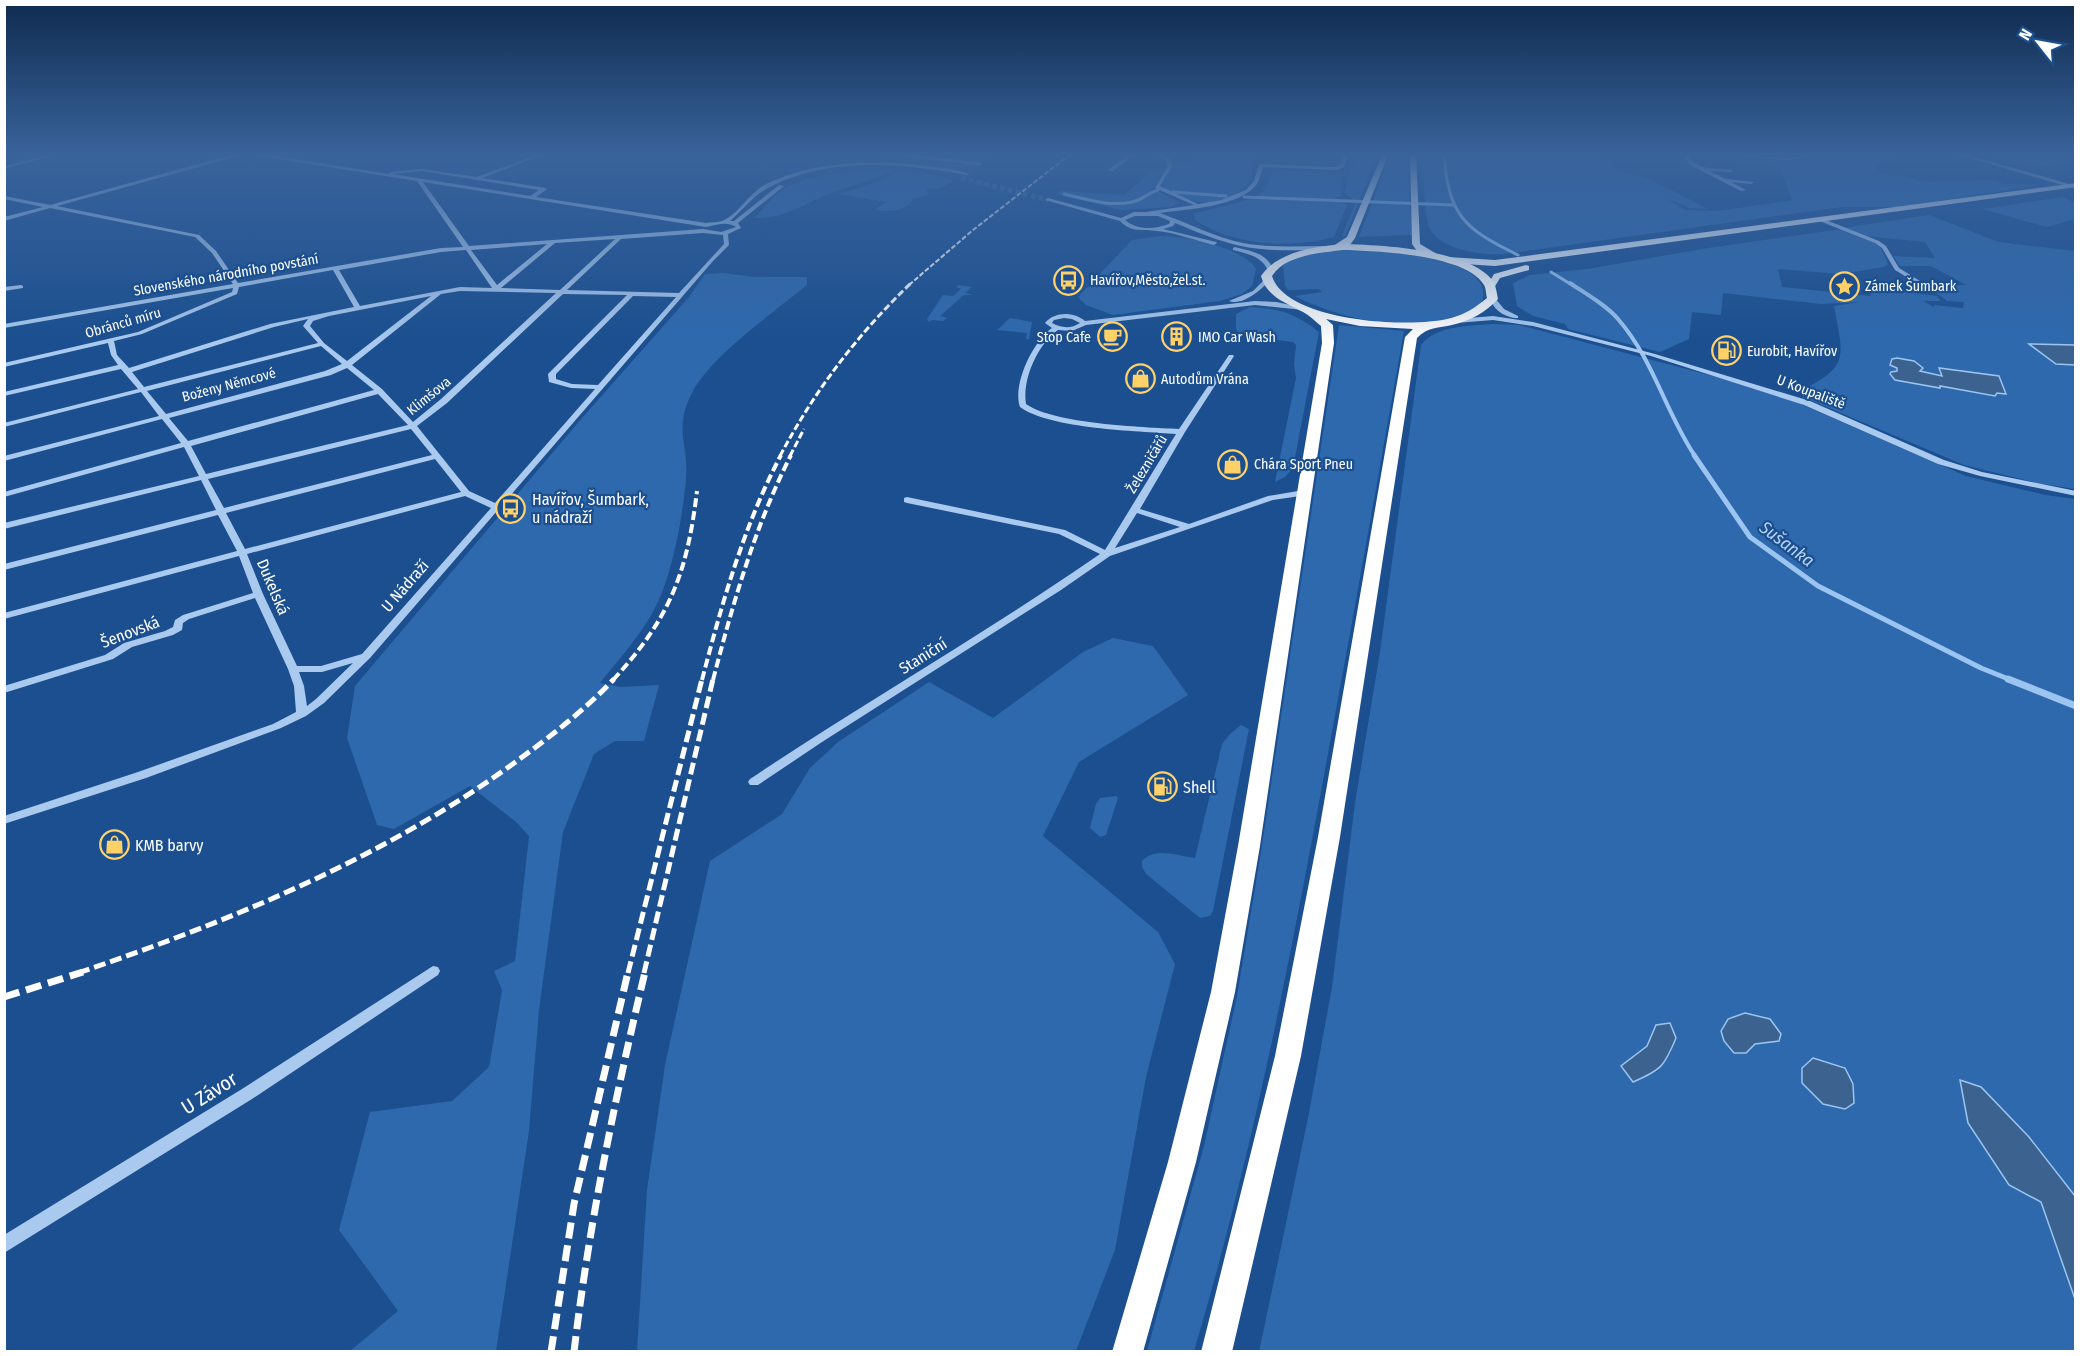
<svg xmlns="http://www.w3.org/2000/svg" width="2080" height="1356" font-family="'Fira Sans Condensed',sans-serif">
  <rect width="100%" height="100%" fill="#1b4f8f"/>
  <path fill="#2e69ad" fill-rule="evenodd" d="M836 153H994L970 172 921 164 927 159 922 157 914 163 870 154Z
    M1191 153H1251C1252 163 1253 171 1249 181 1242 196 1210 205 1195 201 1185 199 1175 193 1165 189L1162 184 1172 163H1194L1199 155Z
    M1359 153H1378L1350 224 1345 236H1342L1356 202 1344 193 1350 171Z
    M1391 153H1407L1412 235 1359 237Z
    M1421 153H1552L1608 161C1621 176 1632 172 1647 178 1668 188 1688 199 1708 209L1690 208 1667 198 1685 210 1719 211 1792 200 1780 169 1760 163 1695 158C1718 156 1741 160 1765 160 1812 161 1858 153 1905 153L1880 161 1875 169 1886 175 1904 176 1924 182 1990 180 2005 184 2039 185 1899 207H1842L1504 254C1484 256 1438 250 1429 227 1424 212 1423 171 1421 153Z
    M1984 153H2062L2075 157V164L2034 166 2051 171 2072 169 2051 172Z
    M1155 169H1166L1151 191 1156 190 1180 203 1170 207 1121 210 1056 194 1060 191 1124 195Z
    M1278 170 1342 175 1341 197H1335L1347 205 1334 237C1289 249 1234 246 1195 220L1194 214 1197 213 1244 201 1265 191 1272 172Z
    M855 171H893C871 181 849 186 826 195 803 205 782 219 755 218 763 210 770 200 778 193 798 177 830 175 855 171Z
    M901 171 937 175 953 181 941 188 926 189 929 195 913 199C904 213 891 211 875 210L886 202 839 194 874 183Z
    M2063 197 2075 203V219L2047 227 1982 209Z
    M1929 215 1999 242 2075 251V489L2037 483 1964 465 1803 397 1800 391C1851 366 1843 356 1834 306L1860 302 1821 304 1723 293 1721 315 1692 312 1689 339 1660 352 1568 329 1565 324 1533 316 1517 306 1513 283 1530 275 1587 269 1708 248 1842 229 1876 244 1881 248 1888 264 1884 267 1840 274 1778 269 1782 287 1871 296 1869 287 1937 296 1941 301H1923L1934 307V305L1963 308 1964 302 1947 301 1927 286 1966 285 1931 266H1900L1893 256 1935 258 1925 242 1864 236 1843 228Z
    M1160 236C1184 236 1243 247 1256 269L1252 286 1242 294 1220 301 1113 315 1086 305 1078 297 1132 240Z
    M1369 250C1395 253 1473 258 1482 287 1484 292 1484 299 1480 304 1475 311 1464 313 1456 316 1405 333 1342 320 1295 296L1322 292 1319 289 1288 290 1285 285 1283 265C1308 249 1341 250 1369 250Z
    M723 273 754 277H807V285C774 312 710 357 692 393 673 429 689 445 686 478 683 516 672 577 654 610 640 636 618 660 600 683L620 687 659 685 644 741H615L594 754 563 832 539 1010 529 1131 496 1351H350L398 1311 339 1230 370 1112 452 1101 489 1067 502 990 494 971 515 961 529 836 516 822 470 786 394 829 377 825 347 738 355 686 582 418 689 297 705 274Z
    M958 285 972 287 965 293 973 295H964L940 316 947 318 943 321 932 320 929 322 927 319 943 295 953 296 961 289 956 287Z
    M1250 307C1280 309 1295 313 1319 332L1293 468 1285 477 1275 482 1296 378 1294 364 1296 345 1293 342 1240 335 1236 329V314Z
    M1010 318 1032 322 1029 339H1026L1027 333 997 330Z
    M1493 324 1519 325 1728 380 1796 402 1966 476 2046 495 2075 499V1196L2029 1137 1981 1087 1960 1080 1968 1123 2009 1185 2041 1202 2075 1299V1351L1259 1352 1308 1118 1332 987 1355 803 1380 652 1421 345C1436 325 1470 326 1493 324ZM1676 1038 1670 1054 1657 1072 1633 1056 1647 1046Z
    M1339 325 1404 331C1378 478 1352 624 1325 770 1289 966 1251 1160 1194 1351H1147L1204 1146 1237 996 1261 852Z
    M1113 638 1153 646 1188 695 1079 762 1043 836 1158 932 1175 964 1146 1077 1115 1250 1076 1351H637L647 1190 665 1065 710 861 782 814 810 768 838 742 929 682 993 718 1083 652Z
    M1241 725 1249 729 1213 911 1210 916 1200 918 1146 874 1142 867V861C1155 846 1179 856 1195 858L1222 744 1230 734Z
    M1116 796 1118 798 1106 835 1100 837 1090 828 1096 804 1100 798Z"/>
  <path fill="#3c6290" stroke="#9cc4f0" stroke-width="1.5" d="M2029 344 2075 345V365L2056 364Z
    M1897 358 1914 361 1923 368 1920 371 1942 376 1939 368 1999 376 2006 394 1997 393 1995 396 1940 386V388L1895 380 1890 374 1891 372 1897 371V368L1890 365 1892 359Z
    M1745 1013 1770 1019 1781 1034 1779 1041 1755 1044 1746 1053H1734L1724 1041 1721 1031 1728 1019Z
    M1670 1023 1676 1038C1664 1067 1661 1070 1633 1082L1621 1066 1647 1046 1656 1025Z
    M1813 1058 1845 1068 1853 1084 1854 1103 1845 1109 1823 1104 1802 1083V1068Z
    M1960 1080 1981 1087 2029 1137 2075 1196V1299L2041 1202 2009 1185 1968 1123Z"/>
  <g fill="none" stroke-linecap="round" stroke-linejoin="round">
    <path stroke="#9cc4f0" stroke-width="3" d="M885 153 980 164
      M1444 153C1448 215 1464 229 1518 255
      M1173 192 1226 196
      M1064 194C1086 199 1109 207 1132 202 1142 200 1148 193 1158 190
      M1244 197 1454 205
      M1551 272 1572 285"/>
    <path stroke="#9cc4f0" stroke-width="4" d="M1570 283C1586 294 1605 304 1618 319 1653 359 1666 413 1695 456"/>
    <path stroke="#9cc4f0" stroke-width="5" d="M1694 455 1750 537 1818 586 1981 668 2011 680"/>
    <path stroke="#9cc4f0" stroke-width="7" d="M2008 679 2076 706"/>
    <path stroke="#3d69a0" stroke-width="5" stroke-dasharray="5 3" stroke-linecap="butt" d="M961 178 1048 200"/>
    <path fill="#a9c9ee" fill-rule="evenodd" d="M55 153H63L4 169V166Z
      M238 153H257L389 174 391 172 422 169 477 177 541 153H548L482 178 546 188V190L536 197 706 223C711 222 719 223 724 220 739 213 749 193 766 184 816 160 875 159 929 166 942 168 958 169 969 174L967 175C903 163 827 156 768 188 753 196 743 210 730 221H734L779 185 784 186 738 223 741 228 728 234 729 245 713 261 370 658 324 703 306 716 281 728 146 778 4 824V816L138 772 273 724 296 712 294 686 288 669 255 598 189 619 183 623 182 630 173 635 132 647 113 659 4 693V686L105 655 124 643 165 631 173 627 175 620 183 615 253 593 239 556 4 619V613L237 551 218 515 4 570V564L216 510 201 480 4 529V523L199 476 184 447 4 497V492L181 443 162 419 4 461V456L159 416 141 392 4 427V423L138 389 121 369 4 396V392L118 365 111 355 108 343 4 367V363L138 332 232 292 233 288 4 328V324L233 284 212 253 195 237 50 208 4 221V217L43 207 4 199V196L50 205ZM246 154 417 181 463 247 441 248 238 283 216 251 199 235 57 206ZM422 171 539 190 530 196 392 174ZM423 182 706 227C716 225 727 221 736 227L721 232 703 229 469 246ZM703 233 723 235 724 244 679 293 567 290 621 239ZM615 239 560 290 501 288 555 243ZM547 244 497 285 471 250ZM466 250 492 288 460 287 360 306 339 270 441 252ZM333 270 354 307 270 324 129 368 117 355 114 341 142 334 237 294 239 287ZM460 291 556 293 441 399 413 422 382 389 352 365 441 294ZM563 294 627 295 548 374 549 382 571 388 595 389 495 503 469 491 417 426 447 403ZM431 296 347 361 324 343 310 326 313 321 329 316ZM633 296 676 297 598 385 572 384 556 379V374ZM308 319 303 326 318 343 144 387 132 372 274 327ZM321 346 342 364 325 371 166 414 147 391ZM347 368 374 390 188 441 169 418 331 375ZM378 394 408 425 206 474 191 446ZM411 429 432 455 224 508 208 479ZM435 459 461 492 245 549 226 513ZM465 496 491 508 362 654 321 666H297L263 594 247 554ZM353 663 316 699 307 706 304 686 299 672H322Z
      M1131 153H1136L1113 171H1109V169Z
      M1149 153H1156L1170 159 1172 166 1160 186 1198 204 1221 200 1246 190 1254 181 1259 164 1335 167 1340 165 1344 153H1348L1344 167 1336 170 1263 167C1261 172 1260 179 1257 184 1240 207 1187 209 1160 213 1188 223 1214 237 1243 243 1270 248 1299 246 1326 246L1329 248 1326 250C1298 250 1268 252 1241 246 1218 241 1197 232 1175 223L1173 226 1163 229 1216 242 1217 243 1214 245C1197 241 1173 232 1157 231 1143 229 1131 233 1120 221L1045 200 1048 198 1121 218 1134 212H1146L1194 205 1155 188 1168 166 1166 160ZM1135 216H1158L1170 221 1169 224C1155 229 1138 231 1125 220Z
      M1687 153H1691L1689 158C1700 171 1717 168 1733 170L1731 172 1709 171 1726 179 1754 182 1751 184 1731 182 1746 190 1741 191 1690 165 1685 158Z
      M1694 153 1786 158 1847 153 1786 160Z
      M1953 153H1961L2076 186V189Z
      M2064 153 2076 154V157L2064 154Z
      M1817 218H1821L1879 241 1886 246 1899 268 1928 286 1923 287 1895 270 1882 248 1875 243 1817 220Z
      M1235 247C1250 251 1268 253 1273 270L1268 271C1262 256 1248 254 1233 250V248Z
      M1265 279 1270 280C1261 290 1243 306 1229 301L1253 291Z
      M21 285 23 286V288L4 291V287Z
      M1491 298H1495L1504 309 1518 316V318C1506 318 1492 310 1491 298Z
      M1255 301 1276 302 1306 308 1303 310 1255 305 1086 325 1072 331 1058 330C1038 344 1022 379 1026 404 1054 424 1142 427 1179 429L1229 355H1233L1234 356 1185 432 1140 509 1189 524 1268 496 1304 490 1307 491V495L1273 500 1110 556 1061 590 822 742 758 785H750L748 782 750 779C865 702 986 633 1100 554L1059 534 907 503 904 502V498L907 497 1065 530 1105 550 1176 434C1138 431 1050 429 1020 407 1012 385 1033 341 1052 328L1045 323C1055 311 1074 312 1085 321ZM1064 318 1072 319 1080 323C1071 329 1061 328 1052 323L1054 320ZM1137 513 1180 527 1115 548Z
      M1493 316 1533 322 1655 354 1810 401 1944 460 1982 472 2076 491V496L1980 476 1938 464 1804 405 1651 356 1533 326 1493 320 1456 323 1453 321 1456 319Z
      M433 966 438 967 440 971 438 975 252 1099 4 1253V1235L242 1089Z"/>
    <path fill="#f0f6ff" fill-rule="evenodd" d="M1383 153H1389L1355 238 1350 245 1333 250V246L1347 237Z
      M1410 153H1416L1420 244 1437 254V258H1434L1417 251 1412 244Z
      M2076 183V187L1495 266 1448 263 1444 260 1448 257 1495 260Z
      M1526 265 1529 266V270L1500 278 1494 288 1487 286 1494 274Z"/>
    <path fill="#fff" fill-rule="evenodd" d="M1343 244C1381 245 1469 249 1493 281 1496 286 1497 294 1498 299 1486 312 1470 321 1452 325 1439 328 1427 327 1417 338L1340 837 1301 1056 1232 1352H1201L1275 1056 1318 837 1405 337 1413 329 1360 326 1326 319 1333 325 1334 343 1260 846 1235 992 1196 1162 1143 1352H1112L1168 1162 1211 992 1238 846 1322 343 1321 326C1315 321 1309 315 1303 312 1285 302 1267 297 1261 276 1278 251 1315 247 1343 244ZM1343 250C1375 251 1466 254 1484 285 1486 288 1486 294 1487 298 1476 307 1466 314 1451 318 1412 329 1286 322 1272 276 1285 255 1320 253 1343 250Z"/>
    <path stroke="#fff" stroke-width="2" stroke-dasharray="5 2" stroke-linecap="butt" d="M909 285 973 230 1072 153"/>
    <path stroke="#fff" stroke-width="3" stroke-dasharray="7 3" stroke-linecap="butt" d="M780 456C815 390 857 335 911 283
      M790 456 804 429"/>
    <path stroke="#fff" stroke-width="4" stroke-dasharray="9 4" stroke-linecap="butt" d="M613 680C670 618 687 574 697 491
      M702 680C722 603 744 525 781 455
      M713 680C733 603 755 526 791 455"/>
    <path stroke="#fff" stroke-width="5" stroke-dasharray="12 5" stroke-linecap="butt" d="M78 973C230 921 379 860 510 766 547 739 583 712 614 679
      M628 973 702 679
      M644 973 713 679"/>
    <path stroke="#fff" stroke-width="7" stroke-dasharray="16 7" stroke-linecap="butt" d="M4 997 83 972
      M551 1352 574 1204 628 972
      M574 1352C589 1224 615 1098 645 972"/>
  </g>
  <linearGradient id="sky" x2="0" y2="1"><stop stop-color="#0f2b4f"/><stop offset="0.45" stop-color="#39639b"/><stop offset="1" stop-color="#39639b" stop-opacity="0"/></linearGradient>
  <rect width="2080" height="343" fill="url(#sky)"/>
  <defs>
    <symbol id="bus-ring" viewBox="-11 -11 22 22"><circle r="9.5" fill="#1b4f8f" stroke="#ffd166" stroke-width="1.5"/><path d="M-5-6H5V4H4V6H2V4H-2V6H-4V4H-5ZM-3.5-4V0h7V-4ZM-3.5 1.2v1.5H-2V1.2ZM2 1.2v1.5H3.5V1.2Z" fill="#ffd166"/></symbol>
    <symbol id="sight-ring" viewBox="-11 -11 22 22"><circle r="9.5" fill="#1b4f8f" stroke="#ffd166" stroke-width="1.5"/><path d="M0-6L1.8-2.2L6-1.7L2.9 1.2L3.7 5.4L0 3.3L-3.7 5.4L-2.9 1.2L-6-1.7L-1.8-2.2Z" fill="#ffd166"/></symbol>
    <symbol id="cafe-ring" viewBox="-11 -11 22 22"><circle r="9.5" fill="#1b4f8f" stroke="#ffd166" stroke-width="1.5"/><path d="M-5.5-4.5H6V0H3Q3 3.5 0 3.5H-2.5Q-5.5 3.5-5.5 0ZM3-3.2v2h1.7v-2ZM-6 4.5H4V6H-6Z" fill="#ffd166"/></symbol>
    <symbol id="building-ring" viewBox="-11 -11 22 22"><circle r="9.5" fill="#1b4f8f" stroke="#ffd166" stroke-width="1.5"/><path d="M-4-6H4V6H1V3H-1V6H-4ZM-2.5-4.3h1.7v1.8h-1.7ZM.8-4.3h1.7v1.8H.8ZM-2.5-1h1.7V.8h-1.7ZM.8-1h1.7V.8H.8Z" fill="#ffd166"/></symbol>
    <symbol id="fuel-ring" viewBox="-11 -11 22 22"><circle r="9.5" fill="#1b4f8f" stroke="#ffd166" stroke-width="1.5"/><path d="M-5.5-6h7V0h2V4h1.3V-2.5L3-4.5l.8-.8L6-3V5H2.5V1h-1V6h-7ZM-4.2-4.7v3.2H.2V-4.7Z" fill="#ffd166"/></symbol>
    <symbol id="shop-ring" viewBox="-11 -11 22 22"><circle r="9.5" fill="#1b4f8f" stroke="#ffd166" stroke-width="1.5"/><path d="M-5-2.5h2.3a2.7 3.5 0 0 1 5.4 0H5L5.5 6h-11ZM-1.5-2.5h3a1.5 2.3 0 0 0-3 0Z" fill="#ffd166"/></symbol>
  </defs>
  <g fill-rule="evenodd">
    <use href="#bus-ring" x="1052" y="264" width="33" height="33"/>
    <use href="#sight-ring" x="1828" y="270" width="33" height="33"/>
    <use href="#cafe-ring" x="1096" y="320" width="33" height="33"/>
    <use href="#building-ring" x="1160" y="320" width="33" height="33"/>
    <use href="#fuel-ring" x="1710" y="334" width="33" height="33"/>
    <use href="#shop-ring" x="1124" y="362" width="33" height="33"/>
    <use href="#shop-ring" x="1216" y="448" width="33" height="33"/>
    <use href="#bus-ring" x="494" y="492" width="33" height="33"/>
    <use href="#fuel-ring" x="1146" y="770" width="33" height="33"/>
    <use href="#shop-ring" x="98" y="828" width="33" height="33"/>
  </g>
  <g text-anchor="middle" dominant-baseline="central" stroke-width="4.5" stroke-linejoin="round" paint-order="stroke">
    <g font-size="14" fill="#fff" stroke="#1b4f8f">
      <text transform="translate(226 275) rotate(-10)">Slovenského národního povstání</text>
      <text transform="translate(123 323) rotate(-16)">Obránců míru</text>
      <text transform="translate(229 385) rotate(-15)">Boženy Němcové</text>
      <text transform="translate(1811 392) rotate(21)">U Koupaliště</text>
      <text transform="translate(429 396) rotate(-39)">Klimšova</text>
      <text transform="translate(1147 464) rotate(-59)">Železničářů</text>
    </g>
    <g font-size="14" fill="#fff" stroke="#1b4f8f" text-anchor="start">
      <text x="1090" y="280">Havířov,Město,žel.st.</text>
      <text x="1865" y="286">Zámek Šumbark</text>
      <text x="1091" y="337" text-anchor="end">Stop Cafe</text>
      <text x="1198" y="337">IMO Car Wash</text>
      <text x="1747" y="351">Eurobit, Havířov</text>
      <text x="1161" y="379">Autodům Vrána</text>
      <text x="1254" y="464">Chára Sport Pneu</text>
    </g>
    <g font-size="16" fill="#fff" stroke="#1b4f8f" text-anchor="start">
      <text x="532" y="499">Havířov, Šumbark,<tspan x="532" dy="18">u nádraží</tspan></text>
      <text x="1183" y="787">Shell</text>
      <text x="135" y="845">KMB barvy</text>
    </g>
    <g font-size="16" fill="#fff" stroke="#1b4f8f">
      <text transform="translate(405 586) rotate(-49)">U Nádraží</text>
      <text transform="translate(273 587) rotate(67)">Dukelská</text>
      <text transform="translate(130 632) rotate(-21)">Šenovská</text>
      <text transform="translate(923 656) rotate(-32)">Staniční</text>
    </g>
    <g font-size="18" font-style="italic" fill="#b5d3f5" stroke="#1b4f8f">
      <text transform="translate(1787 544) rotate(37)">Sušanka</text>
    </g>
    <g font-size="20" fill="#fff" stroke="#1b4f8f">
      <text transform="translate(209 1093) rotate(-32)">U Závor</text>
    </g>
  </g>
  <rect width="2080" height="1356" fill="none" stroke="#ffffff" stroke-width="12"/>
  <g transform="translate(2038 42) rotate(301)" stroke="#1b4f8f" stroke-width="4.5" paint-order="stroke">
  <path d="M0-4.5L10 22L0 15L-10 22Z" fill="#ffffff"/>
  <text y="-9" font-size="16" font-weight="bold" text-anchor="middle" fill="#ffffff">N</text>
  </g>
</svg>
